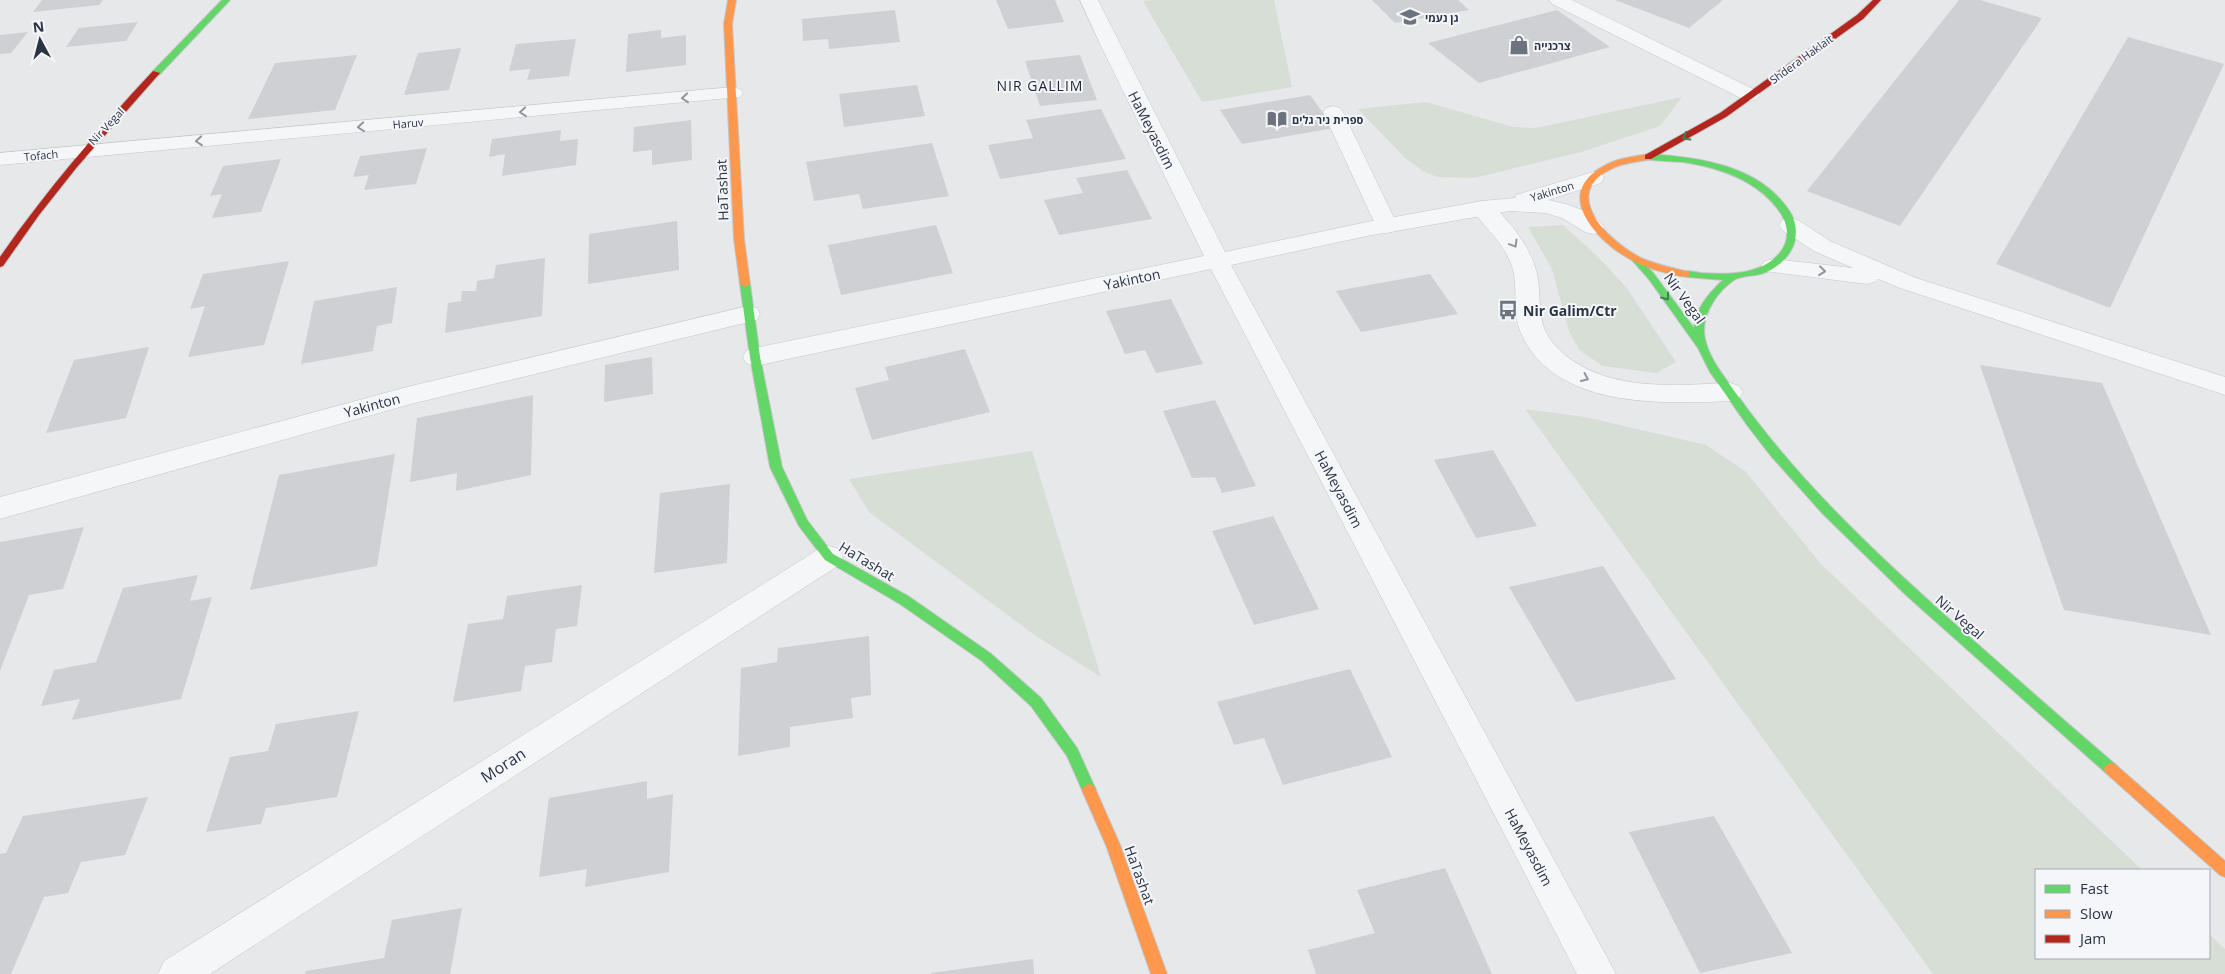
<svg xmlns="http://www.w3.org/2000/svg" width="2225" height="974" font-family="'Open Sans','Noto Sans Hebrew',sans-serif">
  <rect width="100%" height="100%" fill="#e6e8ea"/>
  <path fill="#d6ded6" d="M1153 0H1274L1292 87 1202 102 1143 1Z
    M1682 97 1660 126 1581 152 1474 178 1437 177 1423 171 1405 158 1358 109 1426 102 1513 127 1536 128Z
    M1563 225 1596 255 1626 287 1676 362 1656 373 1603 366 1579 350 1569 331 1552 269 1528 227Z
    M1525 409 1585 417 1706 445 1745 471 1821 564 2142 870H2036V958H2209V934L2225 949V974H1933Z
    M1032 451 1101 677 1036 636 869 512 849 479Z"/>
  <path fill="#ced0d3" d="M42 0H103L99 5 33 12Z
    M996 0H1055L1064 22 1008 29Z
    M1372 0H1458L1469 10 1395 23Z
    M1615 0H1723L1689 28Z
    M1959 0H1980L2042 18 1900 226 1807 191Z
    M895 10 900 42 829 49 828 39 803 41 802 19Z
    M1557 10 1610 47 1479 83 1428 43Z
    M138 22 126 41 66 47 79 28Z
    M661 30V38L686 35V65L626 72 628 34Z
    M28 32 11 53 0 54V35Z
    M2128 37 2224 64 2110 308 1996 264Z
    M576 39 569 76 527 80 530 69 509 71 516 44Z
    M461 48 449 90 404 95 418 53Z
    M357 55 335 110 248 119 275 63Z
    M1080 55 1097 100 1040 106 1025 61Z
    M917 85 925 116 844 127 839 94Z
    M1310 95 1334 128 1242 144 1220 110Z
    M1101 109 1126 159 1000 179 988 145 1033 138 1026 120Z
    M691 120 692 160 652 165V150L633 152 634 127Z
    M561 130 560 141 578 139 576 165 502 176 505 154 489 157 492 139Z
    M932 143 949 196 863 209 859 194 814 201 806 162Z
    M427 148 416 184 364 190 369 175 353 177 360 156Z
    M281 159 261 212 212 218 222 194 210 196 223 166Z
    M1127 170 1152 219 1059 235 1044 200 1083 193 1076 178Z
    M677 221 679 270 588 284 589 234Z
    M936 225 953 273 841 295 828 245Z
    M545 258 542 316 445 333 448 303 461 301 462 291H476L477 281 494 278 496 265Z
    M289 261 264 345 188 357 205 306 190 309 203 274Z
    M1430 274 1458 314 1361 332 1336 291Z
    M397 287 392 323 377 326 373 351 301 364 314 301Z
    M1171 299 1203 364 1156 373 1145 350 1125 354 1106 311Z
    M149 347 126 418 46 433 74 360Z
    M965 349 990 412 872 440 855 388 889 380 885 367Z
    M652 357 653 394 604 402 605 365Z
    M1980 365 2102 383 2211 635 2064 610Z
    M533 395 531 475 456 491 457 473 410 482 417 418Z
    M1215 400 1256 486 1222 493 1215 477 1192 478 1163 411Z
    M1493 450 1537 526 1476 538 1434 460Z
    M395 454 377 566 250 590 279 475Z
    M730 484 727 563 654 573 660 493Z
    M1273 516 1319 609 1254 625 1212 531Z
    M84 527 63 589 29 595 0 671V542Z
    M1603 566 1676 679 1576 702 1509 587Z
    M198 575 190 601 212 597 181 699 72 720 80 699 41 706 54 670 96 662 123 588Z
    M582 585 577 626 556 629 552 662 525 666 521 691 453 702 468 624 503 619 507 596Z
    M869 636 871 695 851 698 853 718 790 727V747L738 756 741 668 777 662 778 648Z
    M1350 669 1392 757 1283 785 1264 738 1234 745 1217 702Z
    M359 711 337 797 266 808 261 824 206 832 230 757 268 751 276 724Z
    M647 781V799L673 794 669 872 585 887 587 869 539 877 549 798Z
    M148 797 125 855 81 862 68 893 44 897 11 974H0V854L6 853 23 816Z
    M1714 816 1792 953 1700 973 1629 832Z
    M1445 868 1492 974H1316L1308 950 1375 933 1357 890Z
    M462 908 450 974H305L306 971 384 958 392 920Z
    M1033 959 1034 974H931V973Z"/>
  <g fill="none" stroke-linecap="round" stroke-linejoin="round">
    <defs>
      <path id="lane" d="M1333 106 1340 108 1343 112 1398 226 1395 231 1387 233 1379 231 1376 226 1323 112 1326 108Z
        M1482 201C1494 204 1503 216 1511 225 1523 240 1535 259 1538 279 1540 293 1539 307 1542 321 1545 335 1554 346 1565 355 1611 392 1674 385 1730 383L1739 386 1743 392 1739 398 1730 401C1662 404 1552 409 1520 331 1513 313 1517 293 1514 274 1508 245 1487 231 1471 208L1474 203Z
        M829 546 839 549 843 557 839 565 210 974H158L164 961 819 549Z"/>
      <path id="street" d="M1080 0H1098L1225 252 1367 222 1482 201 1515 198 1516 195 1593 172 1601 173 1604 178 1601 183 1548 200C1566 204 1593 210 1604 227L1601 232 1593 234 1585 232 1562 218 1545 213 1510 211 1367 236 1231 265 1616 974H1577L1211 269 755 366 746 363 743 357 746 351 755 348 1204 256 1100 44Z
        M1549 0H1572L1757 91 1760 95 1757 99 1750 101 1743 99 1552 4Z
        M733 87 740 89 743 93 740 97 0 165V153Z
        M1790 218 1798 220 1830 241 1916 278 2225 377V395L1900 288 1878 279 1875 282 1867 284 1765 271 1761 266 1765 261 1773 259 1853 268 1814 251 1782 230 1779 225 1782 220Z
        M748 306 757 308 760 314 757 320 411 404 0 519V497L411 386Z"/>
      <path id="fast" d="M222 0H230L159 75H153V71Z
        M1648 154C1698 157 1760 165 1790 212 1806 238 1787 266 1761 274 1753 276 1740 276 1734 280 1718 291 1704 311 1704 331 1705 355 1725 377 1738 396 1798 480 1871 549 1947 617 2003 667 2059 716 2116 765L2118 769 2116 773 2111 775 2106 773 1907 596 1823 514 1771 456 1747 425 1710 372 1698 348 1648 278 1631 259 1636 256 1639 257 1654 274 1694 328C1696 308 1709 293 1723 280L1686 277 1681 274 1683 272C1689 270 1695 272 1701 273 1720 274 1741 275 1758 268 1773 262 1788 250 1787 232 1786 219 1780 211 1772 202 1749 177 1715 167 1683 162 1670 161 1657 161 1645 159L1644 157Z
        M745 281 750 284 760 357 782 467 807 520 833 554 908 596 990 653 1041 698 1077 748 1096 790 1094 794 1089 796 1084 794 1067 756 1031 706 982 661 900 604 825 560 799 526 770 467 750 357 740 284Z"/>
      <path id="slow" d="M728 0H736L732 24 744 239 750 284 745 287 740 284 734 239 724 24Z
        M1648 154 1652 157 1651 159C1639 162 1625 162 1613 168 1558 193 1608 241 1641 258 1657 265 1673 268 1689 272V276C1682 278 1674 275 1667 273 1653 270 1640 265 1628 258 1595 239 1553 193 1604 166 1617 158 1633 157 1648 154Z
        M2111 763 2116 765 2225 861V877L2220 875 2106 773 2104 769 2106 765Z
        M1089 784 1094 786 1120 845 1167 974H1151L1106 845 1082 790 1084 786Z"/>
      <path id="jam" d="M1873 0H1881L1863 19 1726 117 1651 159H1645V155L1720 113 1857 15Z
        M153 71 160 73 77 167 39 215 3 266 0 267V257C46 191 98 130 153 71Z"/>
    </defs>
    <use href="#lane" stroke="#c4c6c8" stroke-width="1"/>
    <use href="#street" stroke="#c4c6c8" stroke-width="1"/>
    <use href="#fast" stroke="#c4c6c8" stroke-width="2"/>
    <use href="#slow" stroke="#c4c6c8" stroke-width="2"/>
    <use href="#jam" stroke="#c4c6c8" stroke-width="2"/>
    <use href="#lane" fill="#f5f6f7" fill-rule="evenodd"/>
    <use href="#street" fill="#f5f6f7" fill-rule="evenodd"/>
    <use href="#fast" fill="#63d668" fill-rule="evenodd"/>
    <use href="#slow" fill="#ff974d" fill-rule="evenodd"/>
    <use href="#jam" fill="#b3261e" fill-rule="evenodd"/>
  </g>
  <defs><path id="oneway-chevron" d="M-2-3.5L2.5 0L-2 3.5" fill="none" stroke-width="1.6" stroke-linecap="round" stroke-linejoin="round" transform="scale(1.25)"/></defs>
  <g stroke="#90959e">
    <use href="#oneway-chevron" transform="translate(685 98) rotate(175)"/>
    <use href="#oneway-chevron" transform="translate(523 112) rotate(175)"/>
    <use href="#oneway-chevron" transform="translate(361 127) rotate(175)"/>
    <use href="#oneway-chevron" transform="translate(199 141) rotate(175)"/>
    <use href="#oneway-chevron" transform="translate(1514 244) rotate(59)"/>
    <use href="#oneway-chevron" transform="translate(1822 271) rotate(6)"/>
    <use href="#oneway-chevron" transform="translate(1585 378) rotate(24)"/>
  </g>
  <g stroke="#447d55">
    <use href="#oneway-chevron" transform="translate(1686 137) rotate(150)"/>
    <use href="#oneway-chevron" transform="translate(1666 297) rotate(54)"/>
  </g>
  <defs>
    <symbol id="school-bare" viewBox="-9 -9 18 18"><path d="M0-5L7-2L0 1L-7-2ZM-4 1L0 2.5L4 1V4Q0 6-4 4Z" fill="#6c737f" stroke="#f4f6f9" stroke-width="2.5" paint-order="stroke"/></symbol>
    <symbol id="shop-bare" viewBox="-9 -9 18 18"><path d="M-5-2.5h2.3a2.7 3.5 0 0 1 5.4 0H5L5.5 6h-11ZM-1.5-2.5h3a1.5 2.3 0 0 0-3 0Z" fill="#6c737f" stroke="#f4f6f9" stroke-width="2.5" paint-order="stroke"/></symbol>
    <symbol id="library-bare" viewBox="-9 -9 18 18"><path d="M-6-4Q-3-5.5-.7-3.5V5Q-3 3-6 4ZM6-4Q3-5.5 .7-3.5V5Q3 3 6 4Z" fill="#6c737f" stroke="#f4f6f9" stroke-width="2.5" paint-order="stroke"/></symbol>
    <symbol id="bus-bare" viewBox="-9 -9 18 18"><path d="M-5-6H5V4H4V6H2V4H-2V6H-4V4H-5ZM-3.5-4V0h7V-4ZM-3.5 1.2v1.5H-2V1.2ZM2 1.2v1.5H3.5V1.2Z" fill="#6c737f" stroke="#f4f6f9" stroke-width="2.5" paint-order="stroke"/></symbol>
  </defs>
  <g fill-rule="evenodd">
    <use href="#school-bare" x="1396" y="3" width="28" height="28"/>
    <use href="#shop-bare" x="1505" y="31" width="28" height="28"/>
    <use href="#library-bare" x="1263" y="105" width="28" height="28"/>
    <use href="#bus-bare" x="1494" y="296" width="28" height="28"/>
  </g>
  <g text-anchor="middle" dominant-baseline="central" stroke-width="4" stroke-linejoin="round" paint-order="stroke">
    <g font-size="11" font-weight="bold" fill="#2b3445" stroke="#f4f6f9" text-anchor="start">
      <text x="1425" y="17">גן נעמי</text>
      <text x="1534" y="45">צרכנייה</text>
      <text x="1292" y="119">ספרית ניר גלים</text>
    </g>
    <g font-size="11" fill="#2b3445" stroke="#f4f6f9">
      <text transform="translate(1801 59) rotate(-36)">Shdera Haklait</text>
      <text transform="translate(408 123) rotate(-5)">Haruv</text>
      <text transform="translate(106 126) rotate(-47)">Nir Vegal</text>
      <text transform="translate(41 155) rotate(-5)">Tofach</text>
      <text transform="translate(1552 191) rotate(-17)">Yakinton</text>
    </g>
    <g font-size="14" letter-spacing="1" fill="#1d2536" stroke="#f4f6f9">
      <text x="1040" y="85">NIR GALLIM</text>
    </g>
    <g font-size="14" fill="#2b3445" stroke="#f4f6f9">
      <text transform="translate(1152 130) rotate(63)">HaMeyasdim</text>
      <text transform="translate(722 190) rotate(-92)">HaTashat</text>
      <text transform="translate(1132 279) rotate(-12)">Yakinton</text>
      <text transform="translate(1685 298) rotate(54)">Nir Vegal</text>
      <text transform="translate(372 405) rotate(-15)">Yakinton</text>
      <text transform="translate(1339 489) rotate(62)">HaMeyasdim</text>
      <text transform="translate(867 561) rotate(31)">HaTashat</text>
      <text transform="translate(1960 617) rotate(41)">Nir Vegal</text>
      <text transform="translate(1529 847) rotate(62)">HaMeyasdim</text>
      <text transform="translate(1140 875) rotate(70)">HaTashat</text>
    </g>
    <g font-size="14" font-weight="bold" fill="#2b3445" stroke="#f4f6f9" text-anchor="start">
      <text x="1523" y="310">Nir Galim/Ctr</text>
    </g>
    <g font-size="16" fill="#2b3445" stroke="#f4f6f9">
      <text transform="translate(503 765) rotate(-33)">Moran</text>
    </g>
  </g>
  <rect x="2035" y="869" width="175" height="90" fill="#f4f6f9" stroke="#a4a8b1"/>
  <rect x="2045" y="885" width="25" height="8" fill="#63d668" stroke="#a4a8b1"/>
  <text x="2080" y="894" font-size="15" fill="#2b3445">Fast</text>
  <rect x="2045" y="910" width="25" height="8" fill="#ff974d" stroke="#a4a8b1"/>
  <text x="2080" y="919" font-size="15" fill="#2b3445">Slow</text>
  <rect x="2045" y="935" width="25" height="8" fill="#b3261e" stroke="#a4a8b1"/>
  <text x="2080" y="944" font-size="15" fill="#2b3445">Jam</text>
  <g transform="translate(40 40) rotate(353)" stroke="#f4f6f9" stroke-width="4" paint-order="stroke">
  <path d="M0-4L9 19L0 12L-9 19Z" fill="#2b3445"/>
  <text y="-8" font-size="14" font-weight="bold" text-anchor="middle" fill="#2b3445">N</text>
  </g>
</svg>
